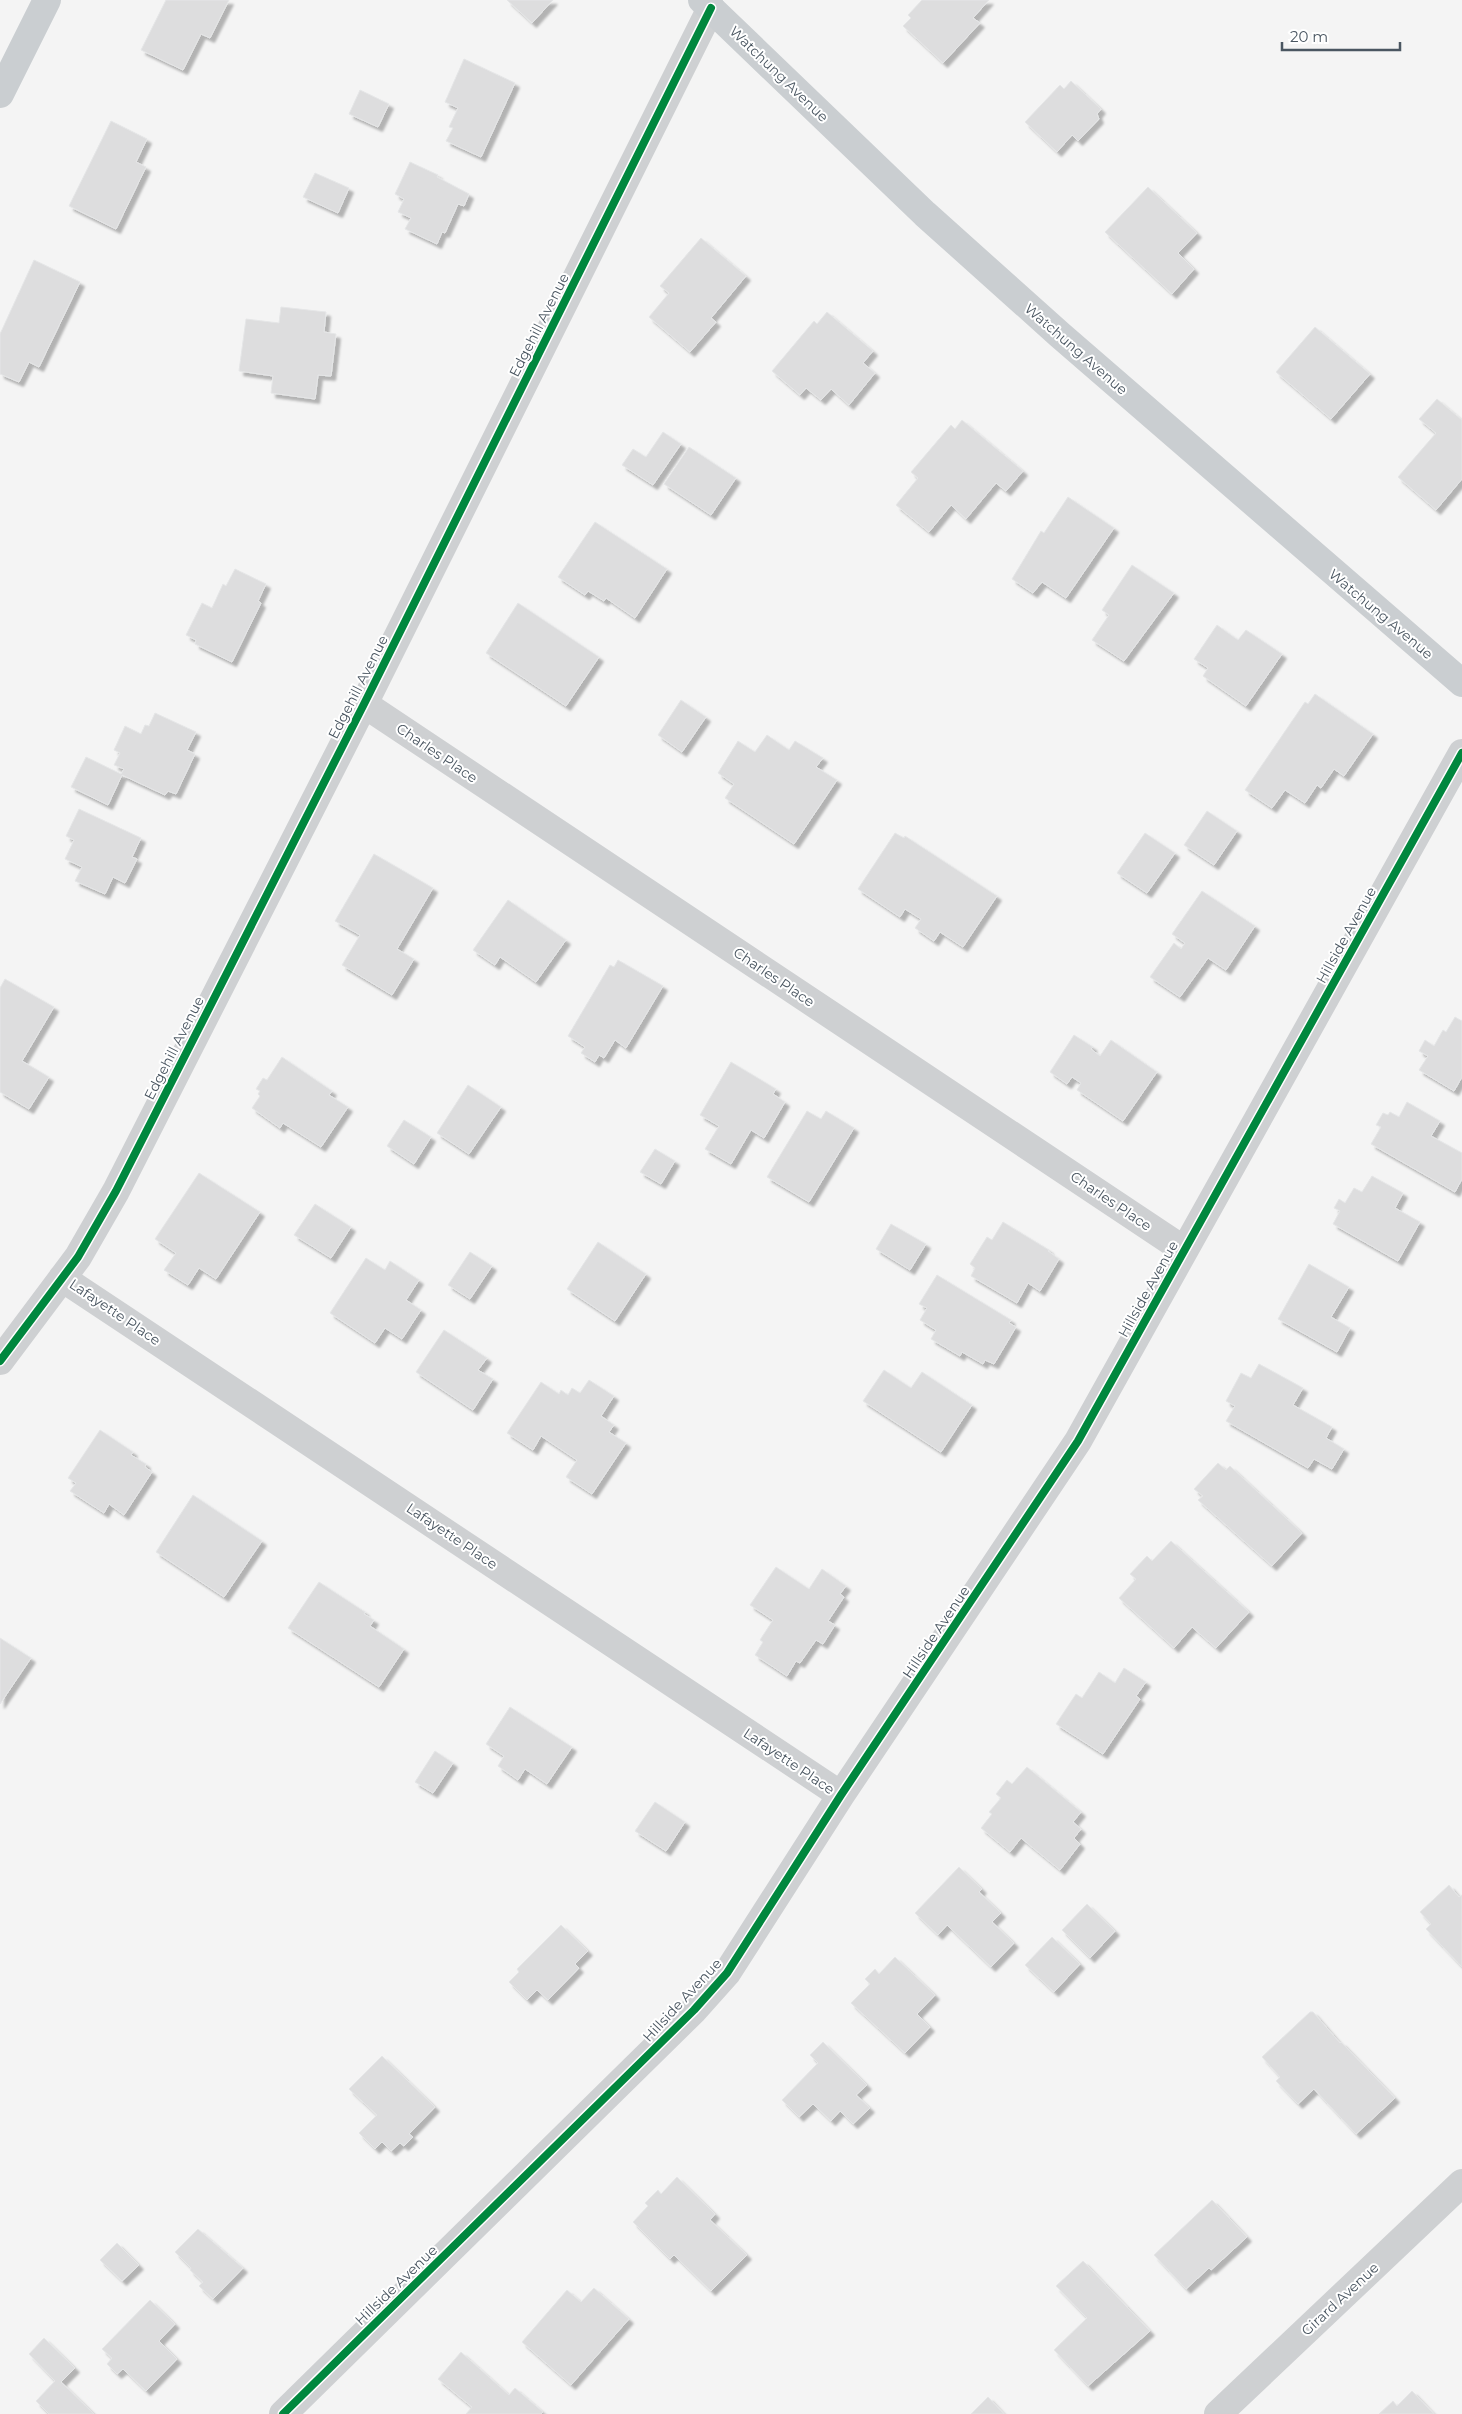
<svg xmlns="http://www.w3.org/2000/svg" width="1462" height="2414" font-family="Montserrat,sans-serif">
  <defs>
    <filter id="shadow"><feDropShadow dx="4.5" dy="4.5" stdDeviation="1" flood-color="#0004"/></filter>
  </defs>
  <rect width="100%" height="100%" fill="#f4f4f4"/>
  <path fill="#ddddde" stroke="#e5e6e7" filter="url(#shadow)" d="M166 0H229L210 38 201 34 183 70 141 50Z
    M507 0H553L532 23Z
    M922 0H989L973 18 980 23 943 63 903 26 911 18 908 15Z
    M464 59 515 83 481 157 446 141 453 128 449 127 458 108 445 102Z
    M1071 81 1101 109 1097 114 1099 119 1078 141 1072 135 1057 152 1025 122 1060 85 1064 89Z
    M360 90 389 104 378 127 349 114Z
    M111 121 147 139 136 162 146 167 116 229 69 206Z
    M410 162 438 175 437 177 469 194 464 206 458 204 445 233 442 232 437 244 405 229 411 218 398 212 404 199 395 194Z
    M315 173 349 188 338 213 303 197Z
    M1148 187 1197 233 1178 253 1194 269 1172 294 1105 232Z
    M701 238 746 276 711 318 716 322 690 352 649 317 669 293 660 286Z
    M34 260 80 282 39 367 29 362 19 382 0 374V334Z
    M281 307 326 312 324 332 336 334 331 376 318 375 315 399 271 393 273 376 239 371 246 319 279 323Z
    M827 312 873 351 863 363 875 373 849 405 831 389 821 400 806 388 800 395 772 371 814 321 817 324Z
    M1315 327 1370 374 1331 419 1276 372Z
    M1437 399 1462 420V479L1436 510 1398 477 1436 433 1419 419Z
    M962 420 1023 471 1006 491 996 483 966 519 951 505 929 532 896 505 918 478 911 472 951 425 955 429Z
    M663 432 681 444 653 485 622 465 633 449 646 457Z
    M689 447 736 478 711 515 664 484Z
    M1068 497 1114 528 1066 598 1042 582 1033 593 1012 579 1041 531 1044 533Z
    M595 522 667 569 635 618 606 598 604 601 588 591 585 595 558 577Z
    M1132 565 1174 593 1124 661 1092 640 1109 615 1102 610Z
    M235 569 266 584 258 601 261 603 232 662 195 644 196 640 186 635 202 603 212 608 223 584 226 586Z
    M518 603 599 657 566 706 486 653Z
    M1217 625 1238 640 1246 630 1282 654 1246 706 1203 676 1208 668 1194 659Z
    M1315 694 1373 734 1344 776 1334 769 1321 788 1317 785 1305 803 1285 790 1272 808 1245 790 1305 702 1308 704Z
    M681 700 706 717 682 752 658 735Z
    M155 713 196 732 187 750 195 754 176 794 168 791 165 795 122 775 108 805 71 787 86 757 121 774 124 769 114 765 120 753 114 750 125 726 141 734 145 725 149 726Z
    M767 735 789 750 795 741 823 758 816 767 837 780 794 844 725 798 734 784 718 773 738 741 755 752Z
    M79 809 141 838 132 857 137 859 125 883 113 877 105 894 75 881 82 867 65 859 74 840 66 836Z
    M1207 811 1237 831 1214 865 1184 845Z
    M895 833 904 838 905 836 997 896 963 947 940 932 934 941 915 928 921 919 905 909 900 917 858 889Z
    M1145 833 1175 853 1147 893 1117 873Z
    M374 854 433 888 397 949 414 959 392 995 342 965 360 935 335 921Z
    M1202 891 1255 926 1226 970 1208 958 1180 997 1150 977 1174 943 1181 949 1185 943 1172 934Z
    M508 900 566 940 536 982 500 957 495 965 473 950Z
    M618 960 663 986 626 1048 615 1040 604 1058 599 1055 595 1062 581 1053 585 1047 568 1036 610 965 614 967Z
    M5 979 54 1007 22 1061 49 1077 29 1109 0 1092V988Z
    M1455 1017 1462 1021V1077L1454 1091 1419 1070 1428 1056 1419 1051 1425 1040 1434 1046 1443 1030 1446 1032Z
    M1074 1035 1093 1047 1091 1049 1100 1056 1111 1040 1157 1072 1123 1121 1077 1090 1081 1083 1072 1077 1067 1084 1050 1072Z
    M282 1057 332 1091 329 1095 348 1107 321 1147 283 1123 280 1128 252 1108 260 1096 258 1094 260 1091 256 1089 263 1078 267 1080Z
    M731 1062 776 1089 773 1094 785 1102 764 1138 751 1130 731 1164 705 1149 719 1126 700 1115Z
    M468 1085 501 1107 469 1154 437 1133Z
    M1407 1102 1440 1121 1431 1136 1462 1153V1179L1455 1192 1371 1144 1381 1127 1376 1125 1383 1113 1388 1115 1390 1112 1399 1117Z
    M807 1111 821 1119 826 1111 854 1128 809 1202 767 1177Z
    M404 1120 431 1137 414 1164 387 1146Z
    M655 1149 675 1161 661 1184 640 1172Z
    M199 1173 260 1212 216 1279 199 1268 188 1285 164 1270 176 1253 155 1239Z
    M1372 1176 1403 1193 1395 1208 1420 1222 1398 1261 1333 1224 1340 1211 1334 1208 1339 1199 1345 1203 1354 1188 1362 1192Z
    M315 1204 351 1227 331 1258 294 1235Z
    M1003 1222 1049 1250 1048 1251 1059 1259 1040 1291 1028 1283 1017 1303 971 1276 975 1268 970 1264 987 1237 992 1240Z
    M891 1224 926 1244 910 1270 876 1249Z
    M598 1242 646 1274 615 1321 567 1289Z
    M470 1252 492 1266 470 1299 448 1285Z
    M366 1258 385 1270 390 1261 419 1280 406 1300 421 1310 402 1339 385 1328 375 1343 330 1313Z
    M1309 1264 1349 1287 1331 1317 1350 1328 1337 1352 1278 1319Z
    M937 1275 1011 1320 1009 1323 1016 1327 994 1364 985 1360 983 1364 962 1352 960 1356 931 1339 936 1330 920 1320 927 1308 919 1304Z
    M444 1330 487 1358 478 1370 493 1379 473 1410 416 1372Z
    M1259 1364 1303 1388 1293 1405 1332 1427 1326 1438 1344 1449 1332 1469 1314 1459 1308 1468 1226 1421 1235 1406 1226 1401 1241 1373 1251 1378Z
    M884 1370 911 1388 922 1372 972 1405 941 1452 863 1401Z
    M589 1380 614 1396 601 1416 614 1425 609 1432 626 1443 592 1494 566 1477 577 1460 541 1436 533 1450 507 1433 541 1382 559 1394 561 1390 568 1395 572 1388 580 1393Z
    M100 1430 133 1452 131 1455 146 1464 145 1467 152 1472 124 1515 109 1504 104 1513 70 1491 76 1483 68 1478Z
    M1218 1463 1226 1470 1230 1466 1302 1533 1272 1566 1198 1500 1203 1496 1194 1489Z
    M193 1495 262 1541 224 1597 156 1552Z
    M1171 1541 1249 1612 1216 1648 1192 1627 1174 1648 1119 1598 1136 1579 1130 1574 1147 1556 1152 1561Z
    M776 1567 809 1589 822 1569 846 1586 840 1594 844 1597 828 1621 835 1625 823 1644 816 1640 800 1663 796 1661 787 1676 755 1655 763 1642 760 1640 773 1620 750 1605Z
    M319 1582 365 1612 364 1614 374 1620 370 1626 404 1649 379 1687 288 1628Z
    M0 1638 31 1658 0 1704Z
    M1124 1668 1146 1682 1136 1696 1140 1699 1103 1754 1056 1724 1076 1694 1082 1698 1099 1672 1115 1683Z
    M510 1707 572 1747 547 1784 525 1769 518 1780 498 1766 504 1756 486 1744Z
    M435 1751 453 1763 433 1793 415 1782Z
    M1027 1767 1081 1812 1073 1822 1081 1829 1074 1838 1080 1844 1060 1870 1021 1838 1010 1852 981 1828 992 1814 989 1812 1001 1798 996 1794 1007 1780 1012 1784Z
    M655 1802 685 1822 666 1851 635 1831Z
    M959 1867 982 1889 979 1892 1001 1913 992 1922 1014 1943 991 1967 947 1925 938 1935 915 1913Z
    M1449 1885 1459 1897 1462 1895V1967L1426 1929 1431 1924 1420 1912Z
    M1087 1904 1115 1931 1090 1958 1062 1930Z
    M561 1925 588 1951 575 1964 579 1968 548 2000 537 1990 527 2000 509 1982 519 1972 517 1969Z
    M1052 1937 1080 1964 1054 1992 1025 1965Z
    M895 1957 935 1995 917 2014 930 2027 905 2053 851 2003 870 1984 865 1979 875 1969 879 1974Z
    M1310 2012H1313L1340 2043 1341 2042 1395 2098 1356 2134 1314 2089 1298 2104 1276 2081 1280 2077 1262 2057Z
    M823 2042 867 2085 856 2095 870 2108 853 2124 840 2111 831 2121 813 2104 799 2117 782 2100 818 2063 810 2055Z
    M382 2056 435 2107 409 2134 413 2137 404 2146 400 2143 391 2151 382 2142 375 2149 359 2133 377 2115 349 2089Z
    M677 2177 715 2214 710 2220 747 2255 711 2291 674 2255 670 2259 633 2222 648 2206 645 2203 658 2190 661 2194Z
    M1212 2200 1247 2237 1211 2270 1209 2268 1186 2289 1154 2255Z
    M198 2229 243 2268 213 2299 199 2286 203 2282 190 2270 191 2268 175 2252Z
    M117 2243 139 2265 122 2281 100 2260Z
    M1083 2261 1150 2331 1088 2386 1054 2350 1087 2318 1056 2286Z
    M594 2288 629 2319 571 2385 522 2342 567 2290 581 2302Z
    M150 2300 175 2324 159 2341 177 2359 146 2391 123 2369 117 2374 107 2364 112 2358 102 2349Z
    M44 2338 75 2368 61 2382 94 2414H49L36 2401 55 2381 29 2354Z
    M461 2352 509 2395 515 2388 543 2412 541 2414H466L472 2407 438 2379Z
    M1412 2391 1434 2414H1379L1393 2401 1397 2406Z
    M988 2397 1004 2414H971Z"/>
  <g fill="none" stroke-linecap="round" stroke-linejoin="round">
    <path stroke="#ced0d2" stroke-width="28" d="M364 704 1184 1250
      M62 1278 841 1795
      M0 1361 78 1257 116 1191 364 704 711 8
      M283 2414 694 2010 727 1973 841 1795 1078 1441 1462 753
      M1218 2414 1462 2183"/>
    <path stroke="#caced1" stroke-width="28" d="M702 0 925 214 1060 335 1462 683
      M0 94 47 0"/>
    <defs>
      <path id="cycleway" d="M0 1361 78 1257 116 1191 364 704 711 8
        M283 2414 694 2010 727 1973 841 1795 1078 1441 1462 753"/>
    </defs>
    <use href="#cycleway" stroke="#fff" stroke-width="11"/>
    <use href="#cycleway" stroke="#00873e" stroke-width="8"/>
  </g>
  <g text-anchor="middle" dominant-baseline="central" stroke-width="4" stroke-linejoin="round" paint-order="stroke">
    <g font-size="14" fill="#4a5661" stroke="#fff">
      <text transform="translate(779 74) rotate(44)">Watchung Avenue</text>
      <text transform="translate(539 325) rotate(-63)">Edgehill Avenue</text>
      <text transform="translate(1076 349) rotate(41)">Watchung Avenue</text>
      <text transform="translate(1381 614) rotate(40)">Watchung Avenue</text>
      <text transform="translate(358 687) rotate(-63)">Edgehill Avenue</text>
      <text transform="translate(437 753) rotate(34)">Charles Place</text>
      <text transform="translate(1346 935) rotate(-61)">Hillside Avenue</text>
      <text transform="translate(774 977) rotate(34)">Charles Place</text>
      <text transform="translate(174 1048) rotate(-63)">Edgehill Avenue</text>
      <text transform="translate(1111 1201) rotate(34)">Charles Place</text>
      <text transform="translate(1148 1289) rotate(-61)">Hillside Avenue</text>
      <text transform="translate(115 1312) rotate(34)">Lafayette Place</text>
      <text transform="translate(452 1536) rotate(34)">Lafayette Place</text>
      <text transform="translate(936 1632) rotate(-56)">Hillside Avenue</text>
      <text transform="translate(789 1761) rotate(34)">Lafayette Place</text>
      <text transform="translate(682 2000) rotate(-47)">Hillside Avenue</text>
      <text transform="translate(396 2285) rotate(-44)">Hillside Avenue</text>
      <text transform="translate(1340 2299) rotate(-43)">Girard Avenue</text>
    </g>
  </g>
  <path d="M1282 42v8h118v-8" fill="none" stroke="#4a5661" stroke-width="2.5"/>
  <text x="1290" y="42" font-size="15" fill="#4a5661" stroke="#ffffff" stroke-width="4" paint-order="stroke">20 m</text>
</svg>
